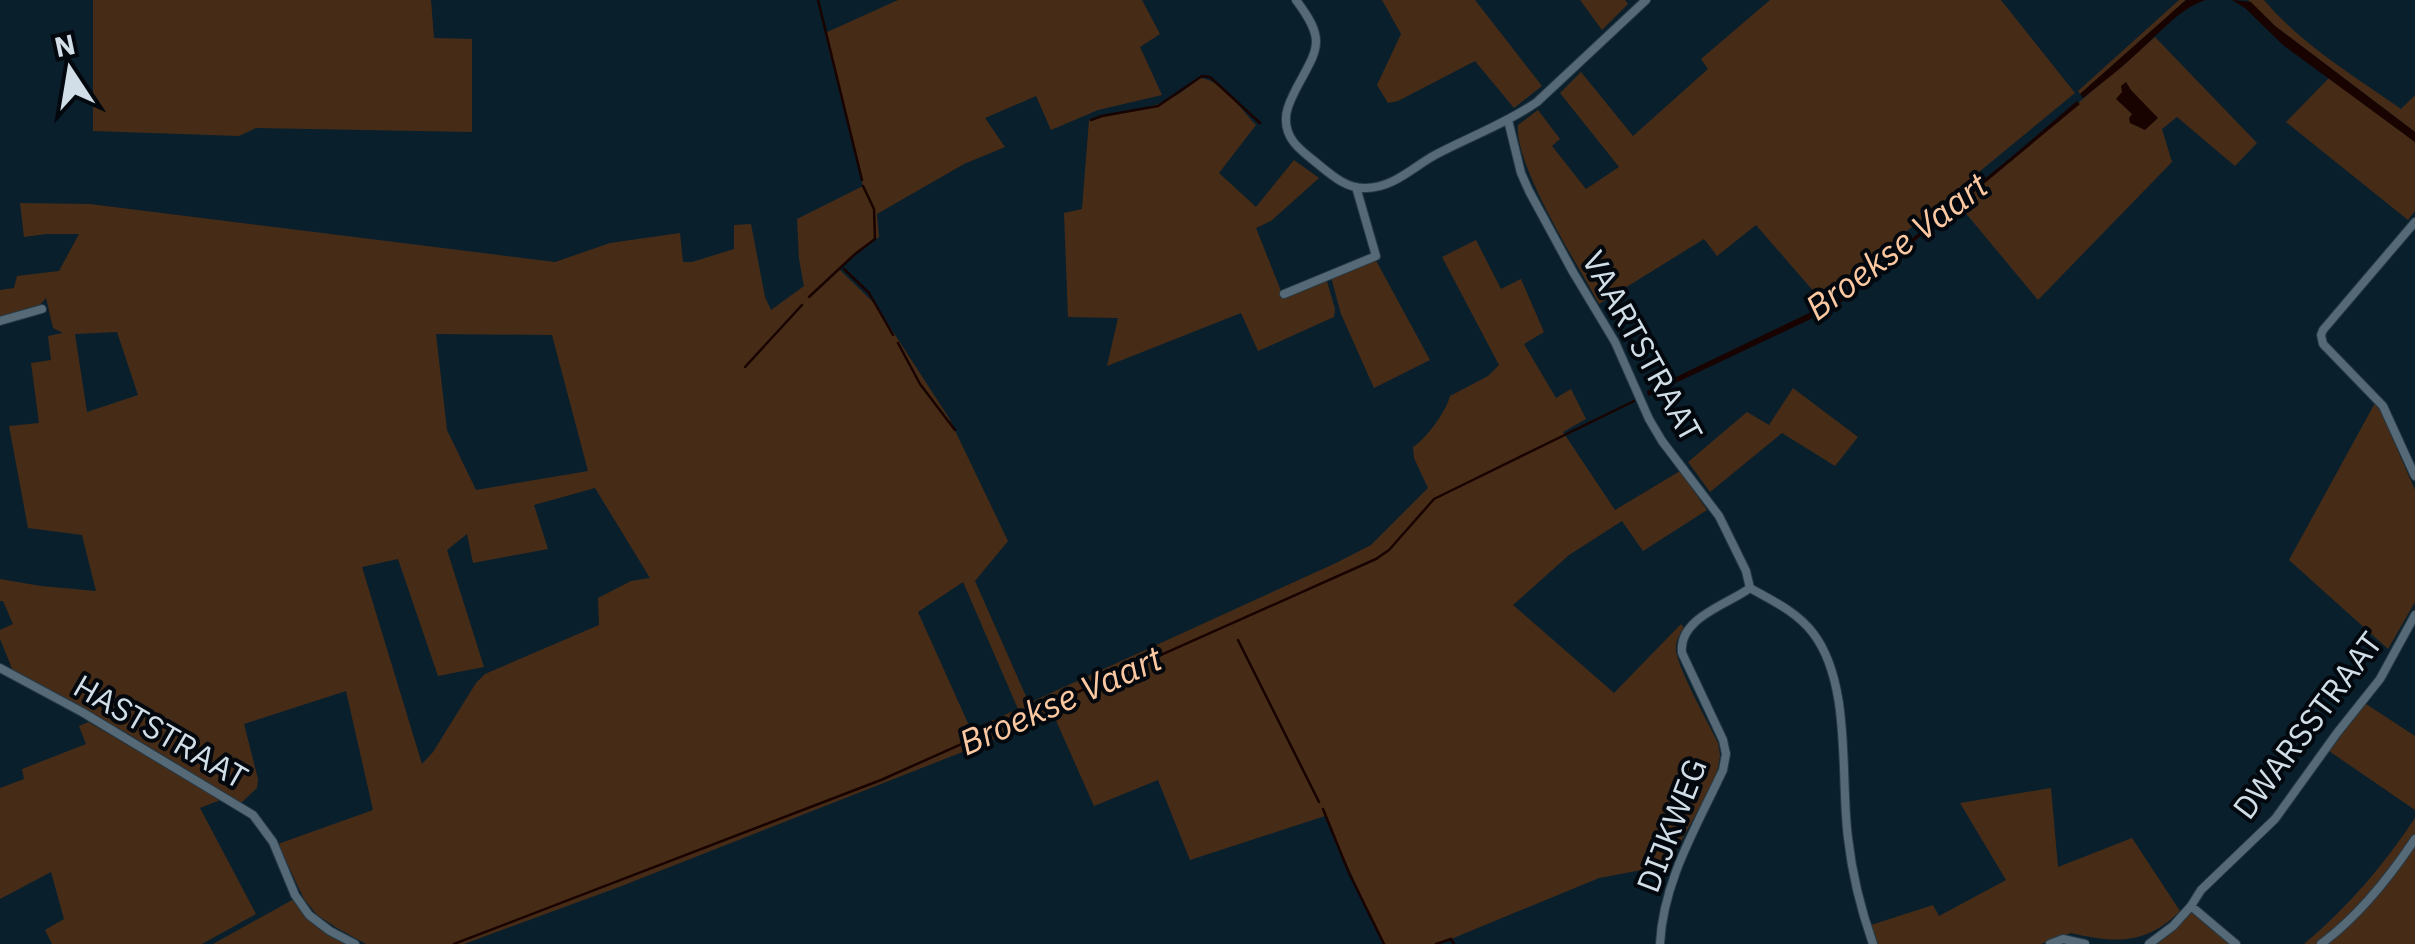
<svg xmlns="http://www.w3.org/2000/svg" width="2415" height="944" font-family="'IBM Plex Sans',sans-serif">
  <rect width="100%" height="100%" fill="#0a1f2c"/>
  <path fill="#462c17" fill-rule="evenodd" d="M93 0H431L434 38 472 39V132L256 128 239 136 93 131Z
    M898 0H1142L1160 34 1140 47 1162 95 1098 110 1051 130 1036 96 985 118 1005 147 964 164 877 214 879 237 861 250 839 269 875 304 949 418 1008 541 975 581 1029 703 1336 563 1371 545 1428 488 1414 458 1413 447C1426 439 1446 412 1450 396L1488 376 1499 365 1442 257 1476 240 1501 289 1521 279 1544 332 1524 344 1556 398 1571 389 1586 419 1563 432 1615 510 1680 471 1707 510 1643 551 1622 521 1569 555 1513 605 1614 693 1681 624 1684 628C1679 635 1675 642 1676 651 1679 671 1708 722 1718 743L1720 755 1718 768 1712 785 1668 865 1599 878 1439 944H1383L1325 816 1190 860 1158 780 1094 806 1054 716 619 887 464 944H366L337 928 317 915 304 899 278 844 373 810 346 691 244 724 258 779 257 788 241 803 130 735 13 671 0 639V630L13 624 3 601H0V579L41 586 96 591 82 535 28 528 9 426 39 423 31 363 51 360 48 336 63 333 53 328 46 298 38 307 0 318V290L14 288 17 276 59 271 79 234H46L24 237 20 203 90 204 555 262 610 243 680 233 683 262H692L734 249V225L751 224 765 297 771 310 804 286 799 259 797 219 863 186 825 33ZM117 332 138 395 87 412 75 334ZM436 334 552 335 588 471 476 490 447 430ZM595 488 650 578 631 581 598 598 599 625 485 674 476 683 433 752 422 764 362 567 398 559 438 676 484 667 447 550 467 534 473 563 548 549 534 505ZM963 582 1018 709 971 730 918 612Z
    M1382 0H1475L1542 86 1514 108 1475 61 1398 101 1388 103 1377 85 1401 34Z
    M1580 0H1625L1628 4 1602 30Z
    M1770 0H2001L2075 93 1822 301 1756 225 1717 256 1704 239 1599 304C1578 265 1514 165 1518 125L1538 110 1560 139 1552 146 1586 189 1619 167 1560 93 1581 72 1633 136 1708 69 1701 59Z
    M2179 0H2186L2080 94 2078 91Z
    M2248 0H2264C2301 44 2354 76 2401 109L2415 95V132L2275 26Z
    M2155 37 2257 143 2235 166 2177 117 2162 129 2172 162 2038 300 1959 205Z
    M1200 78C1223 80 1241 110 1256 125L1219 173 1256 207 1294 160 1319 178 1271 221 1256 228 1283 296 1326 278 1335 309 1334 317 1258 351 1241 313 1107 366 1118 318 1068 317 1064 213 1082 209 1089 120C1109 112 1130 112 1152 106 1169 102 1186 89 1200 78Z
    M2329 78 2415 142V211L2408 220 2286 122Z
    M1373 255 1430 360 1374 388 1341 314 1331 277Z
    M1793 388 1858 437 1835 466 1782 433 1710 492 1688 462 1747 412 1769 425Z
    M2375 403 2381 412 2415 490V602L2388 649 2289 560Z
    M2363 702 2415 736V810L2326 749Z
    M88 722 223 799 200 808 256 914 202 944H52L45 930 64 919 51 872 0 899V788L24 779 22 769 86 744 79 726Z
    M2051 788 2058 867 2132 838 2180 911C2147 944 2117 944 2071 933L2041 944H1877L1871 925 1933 905 1939 916 2006 880 1960 803Z
    M2415 818V944H2304C2348 907 2383 866 2415 818Z
    M294 899C308 919 324 933 346 944H213Z
    M2191 906 2236 944H2149Z"/>
  <path fill="#180300" d="M2186 0H2205C2176 11 2157 36 2134 56 2118 71 2100 84 2083 98L2080 94Z
    M2232 0 2251 2 2275 26 2415 132V142L2283 45 2245 8Z
    M2126 82 2131 90 2158 118 2145 130 2130 123 2129 118 2132 114 2116 99 2122 92 2121 86Z
    M2077 101 2080 104 1834 308 1648 396 1647 391 1838 299 2015 154Z"/>
  <g fill="none" stroke-linecap="round" stroke-linejoin="round">
    <path stroke="#180300" stroke-width="2.5" d="M818 0 862 180
      M1091 120 1102 116 1158 106 1202 76 1210 77 1260 123
      M844 269 869 293 893 335
      M809 297 855 254 875 239 874 209 863 186
      M898 343 920 384 955 430
      M745 367 802 305
      M1238 640 1319 802
      M1323 809 1349 873 1384 944
      M454 944 881 780 1376 559 1389 550 1434 499 1634 401
      M1436 944 1451 939 1454 944"/>
    <defs>
      <path id="minor" d="M1296 0C1327 41 1318 48 1296 89 1292 98 1286 107 1286 118 1285 138 1299 149 1313 160 1329 173 1345 189 1366 188 1393 188 1413 167 1435 155 1469 137 1505 124 1537 102L1646 0
        M1508 120 1521 173 1529 191 1573 272 1615 342 1649 419 1662 441 1719 516 1746 571 1750 588
        M2415 222 2323 330 2321 335 2323 344 2383 406 2415 476
        M1284 294 1376 256 1356 187
        M0 321 42 309
        M1750 588C1773 601 1797 612 1813 633 1852 684 1840 777 1848 838 1852 873 1861 910 1873 944
        M0 668 82 712 253 815 273 842 295 895 309 915 330 931 355 944
        M2191 906 2236 944
        M1660 944C1663 881 1697 826 1723 770L1726 754 1723 740 1682 653C1678 618 1727 605 1750 588
        M2050 944 2063 939 2085 944
        M2149 944 2173 926 2191 906 2201 890 2275 819 2337 733 2380 679 2415 615
        M2321 944C2359 916 2389 878 2415 839"/>
    </defs>
    <use href="#minor" stroke="#263a46" stroke-width="10"/>
    <use href="#minor" stroke="#566976" stroke-width="8"/>
  </g>
  <g text-anchor="middle" dominant-baseline="central" stroke-width="8" stroke-linejoin="round" paint-order="stroke">
    <g font-size="32" fill="#d1dee7" stroke="#02080e">
      <text transform="translate(1643 346) rotate(61)">VAARTSTRAAT</text>
      <text transform="translate(2307 725) rotate(-53)">DWARSSTRAAT</text>
      <text transform="translate(161 731) rotate(30)">HASTSTRAAT</text>
      <text transform="translate(1671 825) rotate(-69)">DIJKWEG</text>
    </g>
    <g font-size="35" font-style="italic" fill="#fbc8a1" stroke="#02080e">
      <text transform="translate(1896 246) rotate(-37)">Broekse Vaart</text>
      <text transform="translate(1060 700) rotate(-24)">Broekse Vaart</text>
    </g>
  </g>
  <g transform="translate(70 70) rotate(348)" stroke="#02080e" stroke-width="8" paint-order="stroke">
  <path d="M0-8L18 38L0 25L-18 38Z" fill="#d1dee7"/>
  <text y="-15" font-size="28" font-weight="bold" text-anchor="middle" fill="#d1dee7">N</text>
  </g>
</svg>
